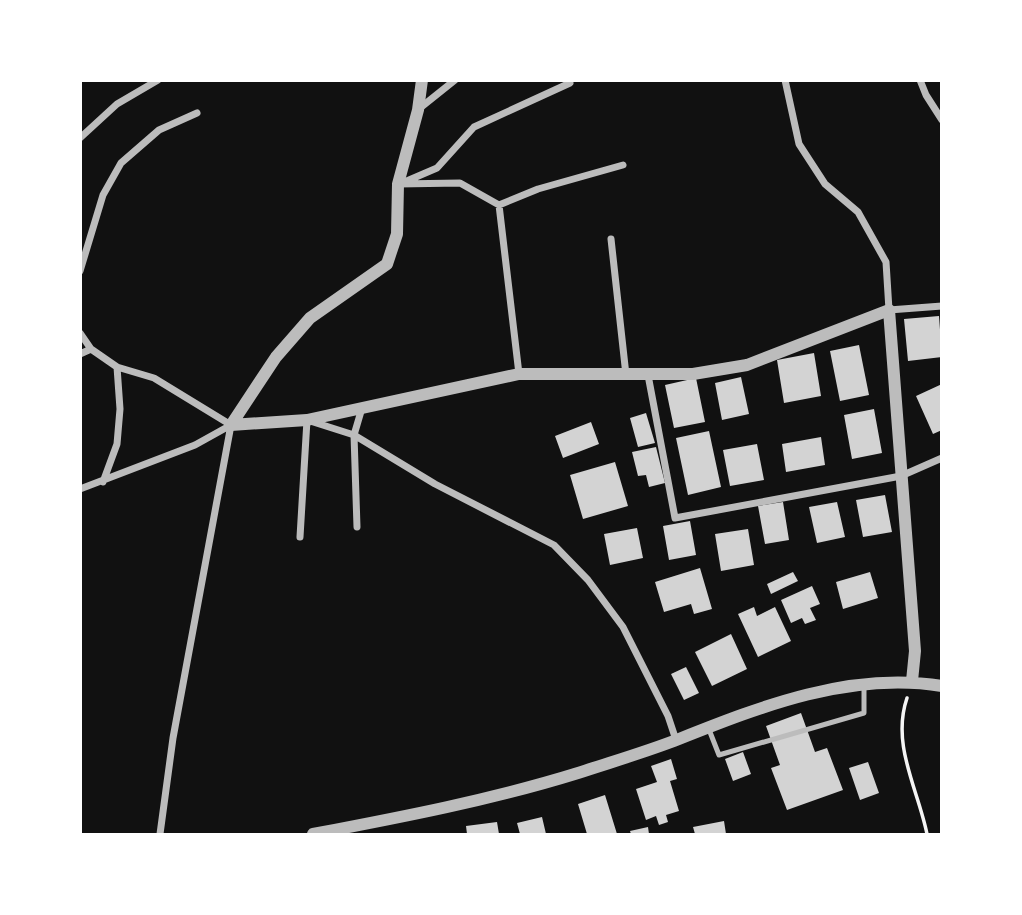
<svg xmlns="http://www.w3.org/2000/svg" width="1022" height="915" font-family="Arial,sans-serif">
  <rect width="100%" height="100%" fill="#111"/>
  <path fill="#d3d3d3" d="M939 316 942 357 908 361 904 319Z
    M859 345 869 395 840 401 830 351Z
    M814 353 821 396 784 403 777 360Z
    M741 377 749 414 722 420 715 383Z
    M696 378 705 422 674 428 665 385Z
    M942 384V430L933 434 916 396Z
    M874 409 882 453 852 459 844 415Z
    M646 413 655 443 638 447 630 418Z
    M591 422 599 444 563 458 555 436Z
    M709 431 721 487 688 495 676 438Z
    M821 437 825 465 786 472 782 444Z
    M757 444 764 480 730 486 723 450Z
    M656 447 665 483 649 487 646 475 638 476 632 452Z
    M615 462 628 506 583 519 570 475Z
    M885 495 892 532 863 537 856 500Z
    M783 502 789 540 765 544 758 506Z
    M837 502 845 537 817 543 809 507Z
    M690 521 696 555 669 560 663 526Z
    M637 528 643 558 610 565 604 534Z
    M748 529 754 565 721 571 715 534Z
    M700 568 712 609 694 614 691 604 664 612 655 582Z
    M793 572 798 581 771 594 767 584Z
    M870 572 878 598 843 609 836 582Z
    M812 586 820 604 810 608 816 620 805 624 802 618 791 623 781 600Z
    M754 607 757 616 775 607 791 641 758 657 738 614Z
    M731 634 747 669 712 686 695 652Z
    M686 667 699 693 684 700 671 674Z
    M801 713 815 752 827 748 843 790 787 810 771 768 780 765 766 726Z
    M743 752 751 774 733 781 725 759Z
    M671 759 677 779 670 781 679 811 666 815 668 822 659 825 656 816 646 820 636 789 657 782 651 766Z
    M868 762 879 793 860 800 849 768Z
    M605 795 617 834H587L578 804Z
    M542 817 546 834H520L517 823Z
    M724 821 726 834H695L693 827Z
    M497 822 499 834H467L466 826Z
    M648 827 649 834H631L630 831Z"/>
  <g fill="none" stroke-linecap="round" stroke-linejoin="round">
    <path stroke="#f5f5f5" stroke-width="3.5" d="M907 698C891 745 918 789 927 834"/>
    <path stroke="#bcbcbc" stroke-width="5" d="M708 727 719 755 864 713V684"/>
    <path stroke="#bcbcbc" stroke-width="7" d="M785 80 799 144 825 184 858 212 886 262 889 310 942 306
      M920 80 926 95 942 120
      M420 108 455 80
      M80 138 117 104 158 80
      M402 183 437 168 474 127 570 83
      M398 184 460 183 499 205 538 189 623 165
      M499 205 519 374
      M611 239 626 375
      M80 271 103 195 121 163 159 130 197 113
      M80 333 91 349 117 367 154 378 231 425
      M80 354 91 349
      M648 375 675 518 901 476 942 458
      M103 482 117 444 120 409 117 367
      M80 489 195 445 231 425
      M357 527 354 435 362 408
      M300 537 307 420 354 435 435 484 554 545 588 580 623 627 668 716 676 740
      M160 834 173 738 231 425"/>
    <path stroke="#bcbcbc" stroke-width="12" d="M231 425 307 420 519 374H693L747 365 889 310 915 651 912 681
      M231 425 276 357 310 318 387 264 397 234 398 184 418 110 422 80
      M313 834C402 817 491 800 578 773 611 762 646 752 679 739 762 706 851 671 942 686"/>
  </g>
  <rect width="1022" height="915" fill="none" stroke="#ffffff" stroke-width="164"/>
</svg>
